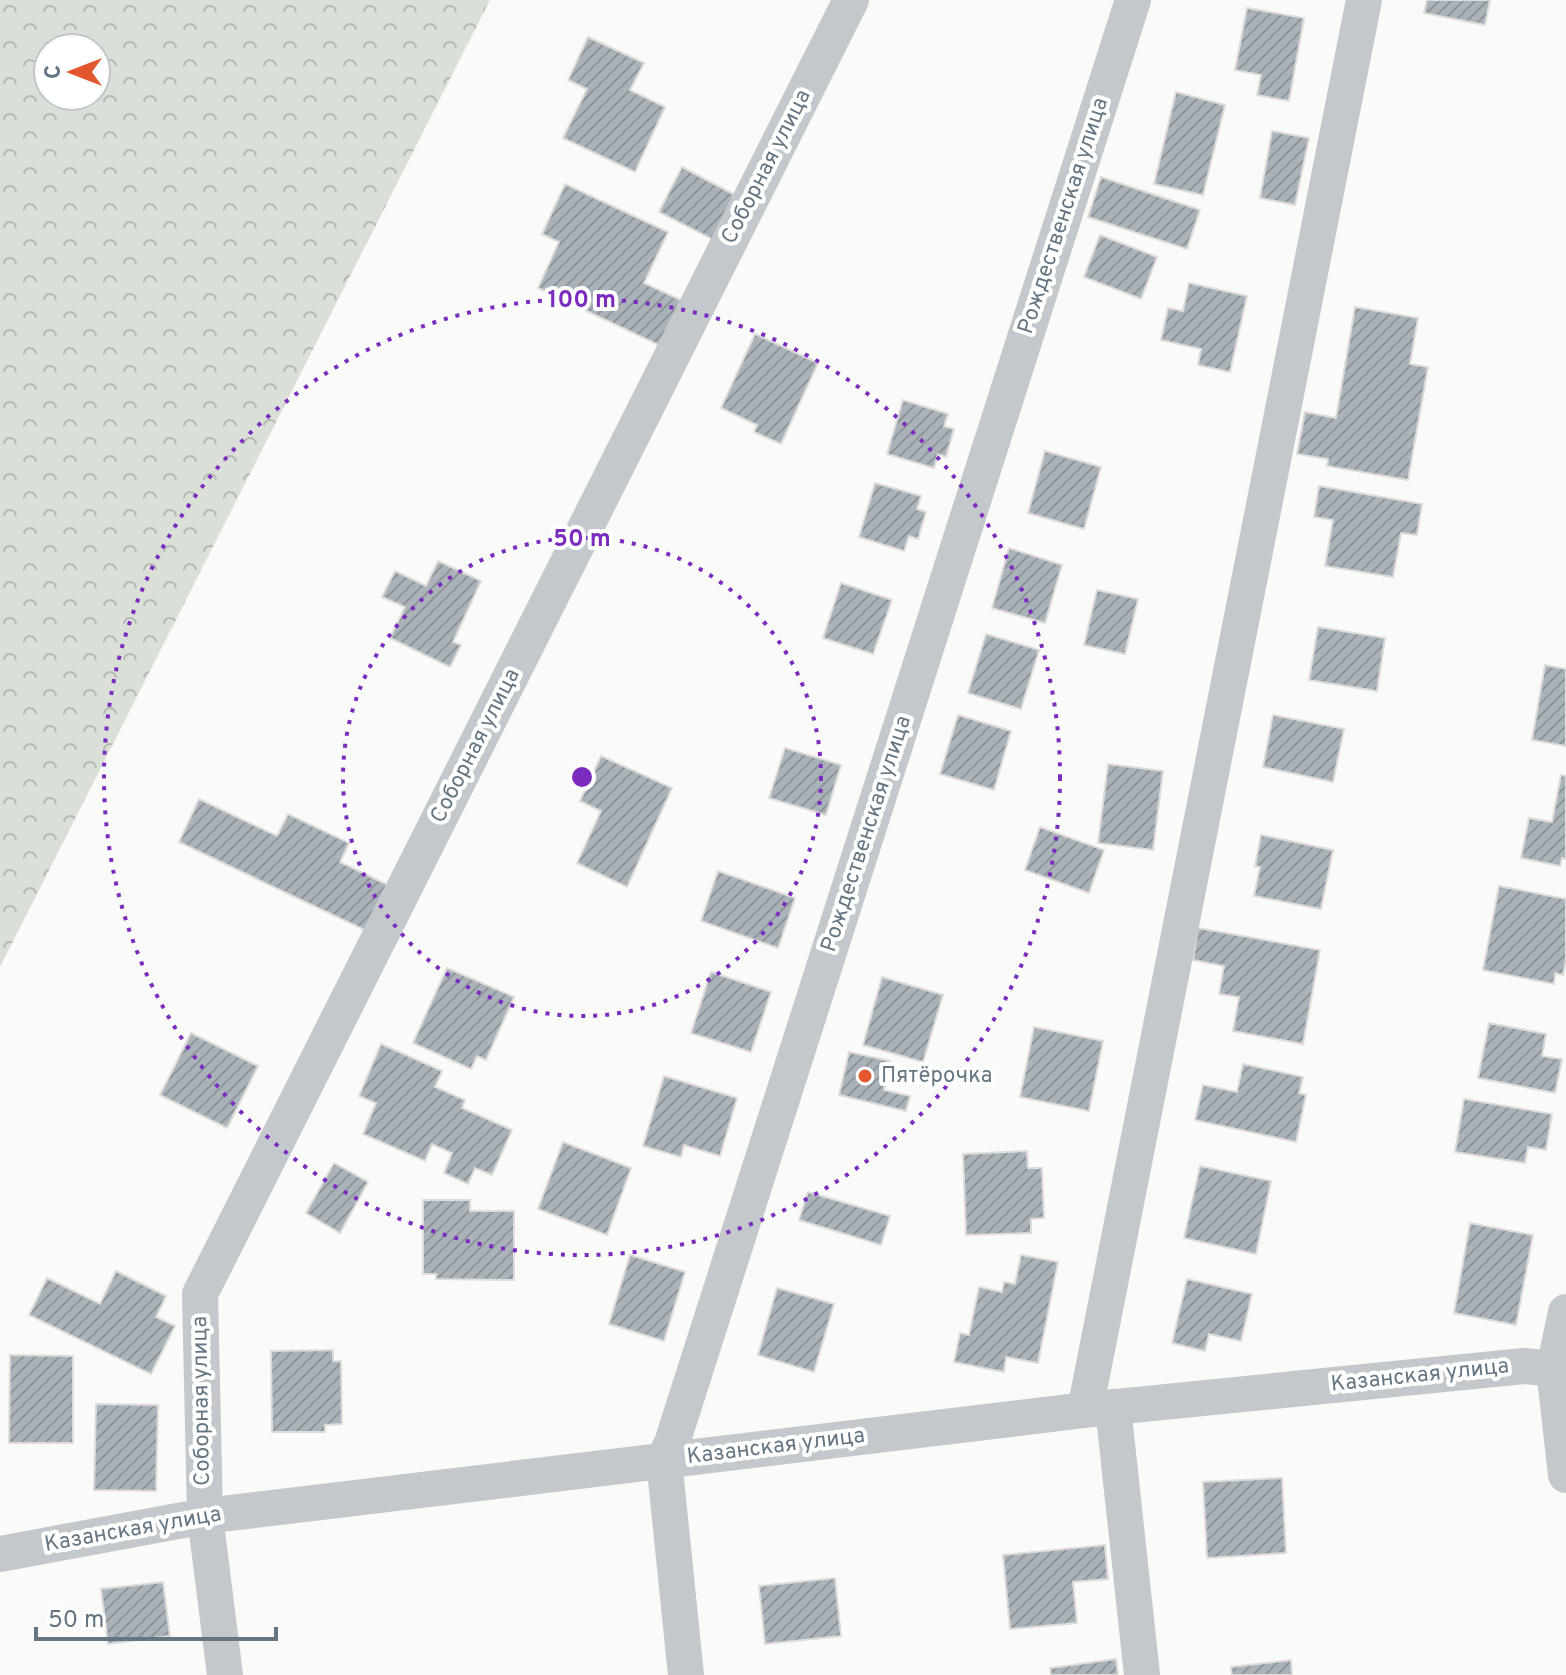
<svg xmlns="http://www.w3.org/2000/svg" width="1566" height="1675" font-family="Overpass,sans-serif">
  <defs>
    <pattern id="forest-crowns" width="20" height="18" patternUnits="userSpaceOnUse" patternTransform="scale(2)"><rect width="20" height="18" fill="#dadfd7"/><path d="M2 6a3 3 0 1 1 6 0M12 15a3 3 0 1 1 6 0" fill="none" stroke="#b4b9b4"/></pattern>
    <pattern id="building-hatch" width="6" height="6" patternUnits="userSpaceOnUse" patternTransform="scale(2)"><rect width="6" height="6" fill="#aab3b9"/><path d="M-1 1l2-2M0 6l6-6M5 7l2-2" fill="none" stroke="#8e969c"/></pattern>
  </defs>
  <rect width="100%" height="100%" fill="#fafaf8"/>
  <path fill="url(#forest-crowns)" fill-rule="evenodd" d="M0 0H490L0 967ZM48 48H96V96H48Z"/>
  <path fill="url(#building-hatch)" stroke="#dcdcda" stroke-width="2" d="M1427 0H1490L1485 25 1424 13Z
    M1247 8 1304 18 1289 101 1257 95 1261 75 1235 70Z
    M588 37 644 63 630 90 665 107 635 172 563 138 587 89 568 80Z
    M1176 92 1225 105 1203 195 1154 184Z
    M1272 131 1309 138 1295 205 1260 198Z
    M682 167 737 196 714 240 659 212Z
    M1101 177 1200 210 1187 249 1088 217Z
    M565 184 668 232 644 283 687 303 665 348 538 288 559 242 542 234Z
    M1100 235 1157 257 1141 299 1084 277Z
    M1189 283 1247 296 1230 372 1198 365 1201 349 1161 340 1168 308 1183 311Z
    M1355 307 1418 318 1410 364 1428 367 1408 480 1327 466 1328 459 1297 454 1305 412 1336 418Z
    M755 334 818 363 781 444 754 432 757 425 721 408Z
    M903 400 948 414 944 426 954 429 946 457 938 454 934 468 887 454Z
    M1045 451 1101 467 1084 529 1028 513Z
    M875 483 921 496 917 509 926 512 918 539 909 536 904 551 859 537Z
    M1319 486 1422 504 1417 535 1401 533 1393 577 1325 566 1333 520 1314 517Z
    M1009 548 1062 565 1045 623 992 608Z
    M438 561 481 581 453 642 461 645 450 667 390 638 405 607 382 597 395 571 426 586Z
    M841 583 892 600 873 654 823 638Z
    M1097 590 1138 599 1125 654 1084 645Z
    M1318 627 1385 638 1377 691 1309 680Z
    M986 634 1039 650 1021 709 968 693Z
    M1545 665 1566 669V746L1532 740Z
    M958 715 1011 731 994 790 940 774Z
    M1273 715 1344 729 1333 782 1263 767Z
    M785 748 841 765 826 815 769 798Z
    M601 756 672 788 627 887 577 863 601 811 580 801Z
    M1108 764 1163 771 1153 850 1098 843Z
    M1561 775 1566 776V859L1562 858 1560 866 1521 858 1529 818 1552 822Z
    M199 799 277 836 288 814 349 843 340 862 390 886 369 932 179 842Z
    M1040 827 1104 850 1089 893 1025 870Z
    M1261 835 1333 850 1321 909 1254 896 1260 867 1255 866Z
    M718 871 795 898 778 948 701 921Z
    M1499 886 1566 899V960L1563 975 1555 973 1554 984 1483 970Z
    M1198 928 1320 950 1303 1044 1233 1031 1239 997 1219 994 1224 966 1193 960Z
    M447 968 514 997 486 1060 477 1056 471 1069 413 1043Z
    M711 972 771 992 751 1052 691 1033Z
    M882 977 943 995 923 1062 863 1045Z
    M1489 1023 1546 1034 1542 1056 1562 1059 1555 1093 1478 1078Z
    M1034 1027 1103 1041 1089 1111 1020 1097Z
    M191 1033 258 1066 227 1128 160 1095Z
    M381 1044 442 1071 435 1087 465 1100 462 1108 512 1130 492 1175 475 1168 468 1184 444 1173 452 1153 432 1144 425 1161 363 1134 376 1103 359 1096Z
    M849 1052 890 1061 884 1090 910 1096 906 1111 839 1095Z
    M1243 1064 1303 1077 1299 1093 1306 1095 1296 1142 1195 1120 1203 1085 1237 1092Z
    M664 1076 737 1098 720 1156 684 1145 681 1157 643 1146Z
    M1464 1099 1552 1114 1546 1150 1528 1147 1525 1163 1455 1152Z
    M563 1142 631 1168 607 1235 538 1209Z
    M1027 1151 1028 1168H1042L1044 1218 1031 1219V1233L966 1235 963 1154Z
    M334 1163 368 1182 340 1233 306 1213Z
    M1200 1166 1271 1181 1256 1254 1184 1238Z
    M808 1192 890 1216 881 1245 799 1220Z
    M423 1200H470V1211H514V1280L436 1279V1274H423Z
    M1470 1223 1533 1235 1516 1325 1454 1313Z
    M630 1255 685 1272 664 1341 609 1324Z
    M1021 1255 1058 1262 1038 1363 1006 1357 1004 1372 954 1362 960 1333 969 1335 979 1287 1002 1292 1004 1282 1015 1284Z
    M116 1271 166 1296 156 1317 175 1326 151 1374 29 1315 47 1278 100 1304Z
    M1187 1279 1252 1294 1241 1341 1209 1334 1205 1351 1172 1343Z
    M777 1288 834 1304 814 1372 758 1355Z
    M333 1350V1361H341L342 1424 325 1425V1432H272L271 1351Z
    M10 1355 73 1356V1443H9Z
    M96 1404 158 1405 156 1491 94 1490Z
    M1282 1478 1286 1553 1207 1558 1203 1482Z
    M1105 1545 1108 1579 1073 1582 1077 1623 1010 1629 1003 1555Z
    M835 1578 841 1636 765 1644 759 1586Z
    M163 1582 170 1636 108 1644 101 1589Z
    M1116 1659 1118 1675H1051L1050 1668Z
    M1291 1660 1292 1675H1232L1231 1667Z"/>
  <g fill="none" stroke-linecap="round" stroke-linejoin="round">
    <path stroke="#c3c8cc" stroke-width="36" d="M1566 1312 1554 1369 1566 1475
      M1113 1407 1142 1675
      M1085 1410 1364 0
      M0 1554 205 1516 1085 1410 1524 1366 1554 1369
      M225 1675 205 1516 200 1294 851 0
      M686 1675 664 1460 672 1443 1133 0"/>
  </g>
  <g fill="none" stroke="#7b2cbf" stroke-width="4" stroke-dasharray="4 8">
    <circle cx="582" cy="777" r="239"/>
    <circle cx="582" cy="777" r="478"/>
  </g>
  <circle fill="#e4572e" stroke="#fff" stroke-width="3" cx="865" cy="1076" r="8"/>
  <g text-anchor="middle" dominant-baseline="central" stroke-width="8" stroke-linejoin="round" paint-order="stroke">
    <g font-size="22" fill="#657683" stroke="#fff">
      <text transform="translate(767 167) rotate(-63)">Соборная улица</text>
      <text transform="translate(1064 216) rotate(-72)">Рождественская улица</text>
      <text transform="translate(476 746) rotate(-63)">Соборная улица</text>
      <text transform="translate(867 834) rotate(-72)">Рождественская улица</text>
      <text transform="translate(1420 1376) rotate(-6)">Казанская улица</text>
      <text transform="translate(202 1401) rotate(-91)">Соборная улица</text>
      <text transform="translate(776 1447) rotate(-7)">Казанская улица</text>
      <text transform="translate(133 1530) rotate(-10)">Казанская улица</text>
    </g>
    <g font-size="22" fill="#657683" stroke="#fff" text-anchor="start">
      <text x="881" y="1076">Пятёрочка</text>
    </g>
  </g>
  <circle cx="582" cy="777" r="12" fill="#7b2cbf" stroke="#fff" stroke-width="4"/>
  <g font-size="24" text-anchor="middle" font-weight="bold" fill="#7b2cbf" stroke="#fff" stroke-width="8" stroke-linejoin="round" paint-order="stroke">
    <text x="582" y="307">100 m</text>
    <text x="582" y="546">50 m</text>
  </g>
  <g transform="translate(72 72) rotate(270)"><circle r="38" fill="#ffffff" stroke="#c1c8cd" stroke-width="2"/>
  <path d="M0-6L14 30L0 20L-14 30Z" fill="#e4572e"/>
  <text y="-12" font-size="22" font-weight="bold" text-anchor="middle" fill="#657683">С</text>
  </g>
  <path d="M36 1627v12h240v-12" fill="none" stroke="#657683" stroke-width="4"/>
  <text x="48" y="1627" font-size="24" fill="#657683" stroke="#ffffff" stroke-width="6" paint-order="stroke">50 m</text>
</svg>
